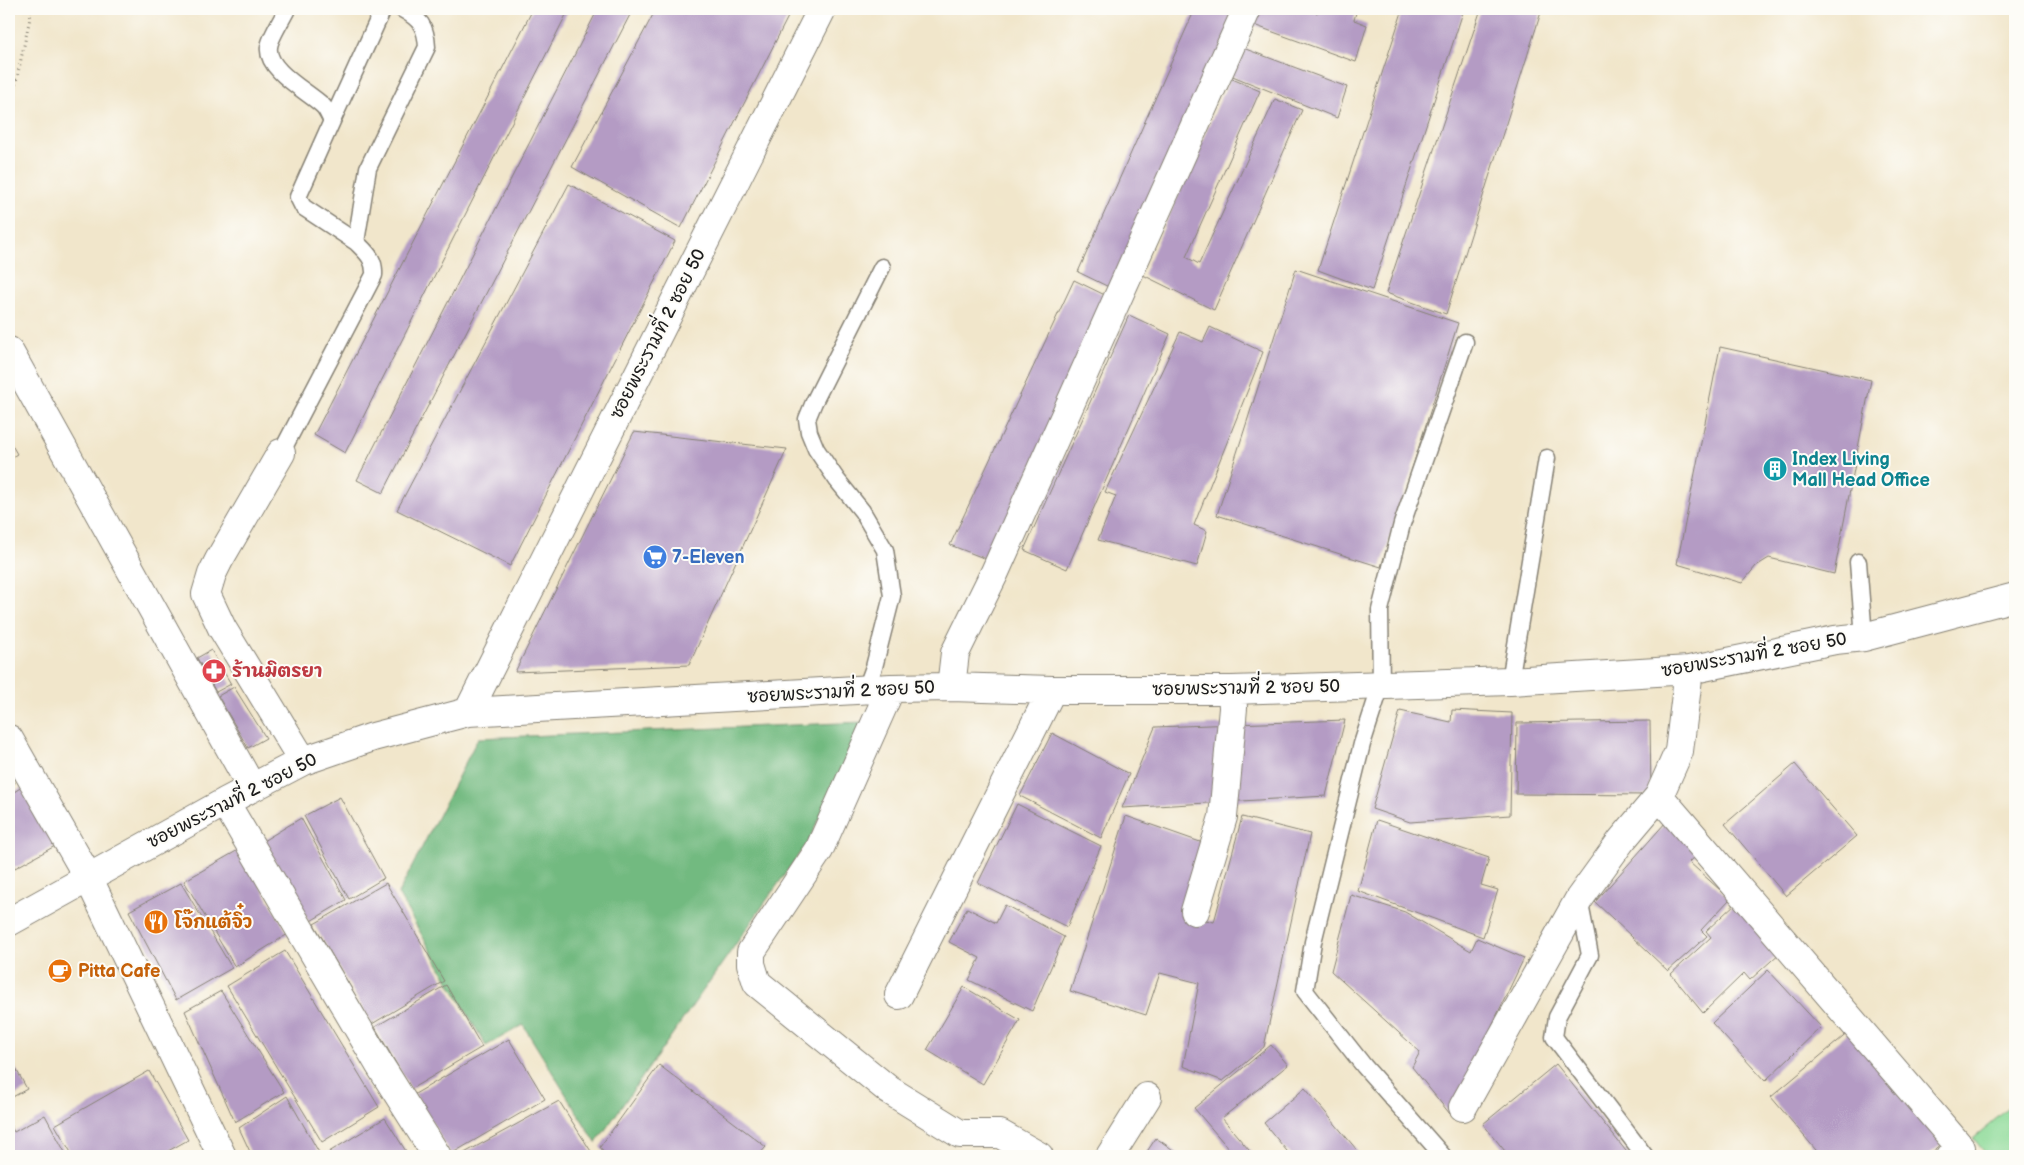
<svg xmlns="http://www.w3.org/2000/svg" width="2024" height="1165" font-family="'Balsamiq Sans','Playpen Sans Thai',sans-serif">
  <rect width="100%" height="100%" fill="#fdfcf7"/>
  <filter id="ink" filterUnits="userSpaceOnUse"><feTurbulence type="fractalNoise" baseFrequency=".02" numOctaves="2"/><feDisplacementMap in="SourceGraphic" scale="10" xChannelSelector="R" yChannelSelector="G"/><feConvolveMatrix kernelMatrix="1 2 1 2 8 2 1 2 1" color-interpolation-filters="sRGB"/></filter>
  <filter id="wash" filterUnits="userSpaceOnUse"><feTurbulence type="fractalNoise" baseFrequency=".0096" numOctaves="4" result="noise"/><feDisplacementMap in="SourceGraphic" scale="20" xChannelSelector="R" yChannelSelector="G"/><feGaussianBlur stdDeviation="1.12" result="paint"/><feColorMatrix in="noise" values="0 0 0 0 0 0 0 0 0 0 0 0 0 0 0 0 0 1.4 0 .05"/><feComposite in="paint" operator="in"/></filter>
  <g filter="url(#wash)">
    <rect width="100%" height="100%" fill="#f1e6cb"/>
    <path fill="#8dda98" stroke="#547b5a" d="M2015 1103V1156H1988L1973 1138Z"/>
    <path fill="#72ba80" stroke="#476b4e" d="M865 722 809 840 596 1143 523 1025 486 1046 398 894 478 738Z"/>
    <g id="blocks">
      <path fill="#b49bc4" d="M533 9H569L345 453 314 435Z
        M598 9H633L383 493 357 480Z
        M656 9H792L681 228 572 167Z
        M1195 9H1240L1115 290 1078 272Z
        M1258 9H1306L1317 13 1319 9H1357L1354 20 1367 25 1356 62 1251 24Z
        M1403 9H1464L1372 290 1318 270Z
        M1481 9H1542L1446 314 1386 293Z
        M1243 48 1347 87 1337 118 1230 75Z
        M1230 78 1260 91 1186 257 1199 264 1275 99 1302 110 1214 310 1143 275Z
        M569 184 675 241 510 566 397 510Z
        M1296 269 1458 323 1381 567 1217 515Z
        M1074 280 1111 298 989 560 950 545Z
        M1129 315 1170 334 1067 569 1024 550Z
        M1210 327 1263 352 1194 525 1207 531 1197 566 1098 540 1116 496 1105 492 1180 332 1203 342Z
        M1720 347 1871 380 1834 574 1769 558 1756 566 1742 583 1677 564Z
        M634 432 787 449 689 665 515 672Z
        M9 440 17 454 9 459Z
        M211 650 231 684 216 692 197 658Z
        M234 687 266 738 248 748 218 696Z
        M1452 710 1512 713 1510 815 1410 822 1372 809 1400 711 1451 722Z
        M1345 720 1326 796 1122 808 1155 727Z
        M1650 721 1651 795 1516 794 1517 723Z
        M1052 733 1129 774 1101 838 1020 796Z
        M1795 764 1857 836 1786 896 1725 824Z
        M9 773 15 783 9 787Z
        M22 787 55 846 15 868 9 857V795Z
        M340 797 384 878 349 899 304 816Z
        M1017 804 1101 846 1067 927 978 883Z
        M1126 816 1203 843 1182 914 1214 922 1242 817 1310 834 1264 1047 1223 1081 1183 1066 1199 983 1160 973 1146 1015 1070 991Z
        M301 818 346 900 309 922 263 841Z
        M1377 820 1489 858 1481 885 1498 890 1483 937 1358 891Z
        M1666 822 1698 852 1689 862 1730 899 1701 930 1707 936 1668 971 1595 902Z
        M240 849 288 934 235 967 184 881Z
        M181 883 232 968 176 1000 129 911Z
        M386 883 444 981 372 1024 314 924Z
        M1351 895 1405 912 1471 951 1477 938 1524 958 1450 1114 1412 1067 1420 1052 1331 971Z
        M1737 902 1782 951 1750 980 1744 973 1703 1013 1671 974 1711 937 1706 931Z
        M1005 905 1064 937 1032 1011 969 980 980 958 949 942 967 908 996 923Z
        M285 951 379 1107 322 1142 227 986Z
        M1768 970 1821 1027 1765 1081 1712 1023Z
        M446 985 482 1047 411 1089 375 1027Z
        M964 987 1020 1020 983 1084 927 1050Z
        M221 991 284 1092 235 1122 185 1011Z
        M1849 1032 1942 1144 1927 1156H1821L1771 1097Z
        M509 1039 545 1099 451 1154 415 1094Z
        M1271 1045 1288 1065 1222 1118 1254 1156H1235L1194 1108Z
        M9 1056 27 1089 9 1099Z
        M1556 1064 1630 1156H1509L1483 1124Z
        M659 1065 766 1147 758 1156H607L600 1147Z
        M149 1071 188 1140 159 1156H73L55 1125Z
        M1305 1088 1362 1156H1291L1264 1123Z
        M287 1096 321 1156H252L239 1128Z
        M559 1101 594 1156H459Z
        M45 1115 67 1156H9V1123L14 1132Z
        M385 1118 409 1156H332L329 1152Z
        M1156 1138 1182 1156H1144Z"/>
    </g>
  </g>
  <g filter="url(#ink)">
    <use href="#blocks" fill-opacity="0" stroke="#868174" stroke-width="1"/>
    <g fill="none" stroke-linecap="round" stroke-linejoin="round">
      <defs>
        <path id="service" d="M287 9C283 18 270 37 269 47 266 70 307 91 322 105 327 109 329 116 332 121L298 197 303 207 356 242
          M332 121 383 9
          M281 453 374 275C375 259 367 253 356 242L368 168 427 47C426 26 420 19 402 9
          M1858 562 1864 637
          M1510 681 1547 458
          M866 689 874 667 892 596 885 550 862 511 837 480 816 449 809 432 807 419 814 402 882 267
          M1579 899 1590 955 1557 1017 1554 1037 1645 1156
          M1443 1156 1364 1066 1305 991 1313 942 1362 744 1381 685 1380 610 1402 524 1465 342"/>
        <path id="minor" d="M9 351 252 788
          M281 453 219 560 212 574 206 594 222 628 303 761
          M951 687 955 653 995 572 1247 9
          M891 688 819 850 751 952V964L757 983 889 1090 960 1134H1000L1039 1156
          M468 712 822 9
          M9 739 88 877 222 1156
          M1659 796 1961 1148 1951 1156
          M225 802 379 1064 437 1156
          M1195 911 1223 817 1233 708 1232 690
          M9 922 225 802 303 761 373 737 468 712 891 688 951 687 1052 690H1232L1510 681 1689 670 1835 640 1864 637 2015 597
          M899 995 1052 690
          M1463 1107 1579 899 1621 841 1659 796 1679 751 1689 670
          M1110 1156 1147 1097"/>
      </defs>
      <use href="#service" stroke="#868174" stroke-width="19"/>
      <use href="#minor" stroke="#868174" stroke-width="30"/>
      <path stroke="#868174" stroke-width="3" stroke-dasharray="1 4" stroke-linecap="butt" d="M9 114 32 9"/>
      <use href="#service" stroke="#fff" stroke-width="16"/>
      <use href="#minor" stroke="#fff" stroke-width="28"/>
    </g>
  </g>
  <defs>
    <symbol id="building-disc" viewBox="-11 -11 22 22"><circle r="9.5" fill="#0f9aa8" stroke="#fdfcf7"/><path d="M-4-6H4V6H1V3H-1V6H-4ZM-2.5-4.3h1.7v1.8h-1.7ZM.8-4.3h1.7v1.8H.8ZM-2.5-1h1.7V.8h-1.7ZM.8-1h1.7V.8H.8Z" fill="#fff"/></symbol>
    <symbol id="supermarket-disc" viewBox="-11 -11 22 22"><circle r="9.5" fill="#3f7fe0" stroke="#fdfcf7"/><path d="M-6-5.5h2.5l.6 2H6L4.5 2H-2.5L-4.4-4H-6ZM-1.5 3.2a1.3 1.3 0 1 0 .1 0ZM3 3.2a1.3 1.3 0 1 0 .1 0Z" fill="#fff"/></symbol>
    <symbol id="pharmacy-disc" viewBox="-11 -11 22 22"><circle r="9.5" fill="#e0444e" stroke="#fdfcf7"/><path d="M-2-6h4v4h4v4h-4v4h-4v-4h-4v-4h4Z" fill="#fff"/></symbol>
    <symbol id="restaurant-disc" viewBox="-11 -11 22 22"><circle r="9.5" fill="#e8710a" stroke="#fdfcf7"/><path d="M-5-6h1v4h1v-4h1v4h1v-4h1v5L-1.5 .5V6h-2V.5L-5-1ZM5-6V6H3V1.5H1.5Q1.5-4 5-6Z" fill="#fff"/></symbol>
    <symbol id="cafe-disc" viewBox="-11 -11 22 22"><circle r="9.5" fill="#e8710a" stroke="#fdfcf7"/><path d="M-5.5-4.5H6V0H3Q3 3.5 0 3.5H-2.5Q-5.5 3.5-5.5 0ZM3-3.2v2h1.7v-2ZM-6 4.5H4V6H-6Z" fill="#fff"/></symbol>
  </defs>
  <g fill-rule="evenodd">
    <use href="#building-disc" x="1761" y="455" width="28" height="28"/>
    <use href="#supermarket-disc" x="641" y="543" width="28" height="28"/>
    <use href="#pharmacy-disc" x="200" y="657" width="28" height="28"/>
    <use href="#restaurant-disc" x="142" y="908" width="28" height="28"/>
    <use href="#cafe-disc" x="46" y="957" width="28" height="28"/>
  </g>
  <g text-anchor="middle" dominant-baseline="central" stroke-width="4" stroke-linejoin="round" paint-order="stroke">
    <g font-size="18" fill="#1c1c1c" stroke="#fdfcf7">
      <text transform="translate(658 334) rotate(-63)">ซอยพระรามที่ 2 ซอย 50</text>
      <text transform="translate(1754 655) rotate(-10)">ซอยพระรามที่ 2 ซอย 50</text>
      <text transform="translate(1246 688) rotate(-1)">ซอยพระรามที่ 2 ซอย 50</text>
      <text transform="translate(841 692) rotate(-3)">ซอยพระรามที่ 2 ซอย 50</text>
      <text transform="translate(232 801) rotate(-27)">ซอยพระรามที่ 2 ซอย 50</text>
    </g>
    <g font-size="18" font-weight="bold" fill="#0d838f" stroke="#fdfcf7" text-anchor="start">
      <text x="1792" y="459">Index Living<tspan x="1792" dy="21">Mall Head Office</tspan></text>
    </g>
    <g font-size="18" font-weight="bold" fill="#366cbe" stroke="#fdfcf7" text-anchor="start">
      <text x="672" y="557">7-Eleven</text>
    </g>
    <g font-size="18" font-weight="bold" fill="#be3a42" stroke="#fdfcf7" text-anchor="start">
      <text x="232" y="671">ร้านมิตรยา</text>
    </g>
    <g font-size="18" font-weight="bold" fill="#c56008" stroke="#fdfcf7" text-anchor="start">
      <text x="174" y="922">โจ๊กแต้จิ๋ว</text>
      <text x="78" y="971">Pitta Cafe</text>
    </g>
  </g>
  <rect width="2024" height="1165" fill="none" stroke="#fdfcf7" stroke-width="30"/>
</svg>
